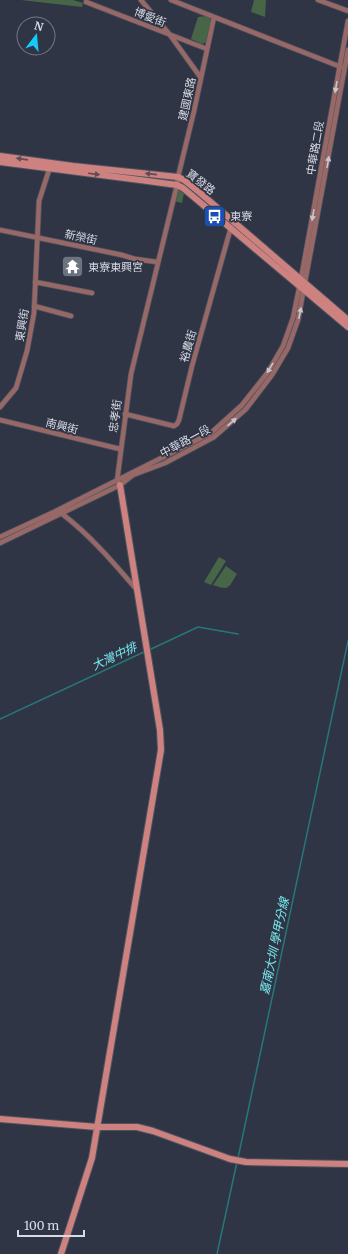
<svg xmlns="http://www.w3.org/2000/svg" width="348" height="1254" font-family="Merriweather,'Noto Sans TC',serif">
  <rect width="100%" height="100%" fill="#303545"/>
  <path fill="#476648" d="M21 0H73L83 3 82 7Z
    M254 0H266L265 17 251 12Z
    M206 16 210 18 211 24 207 42 202 44 191 39 198 17Z
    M178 188 182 190 184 193 182 203 174 201Z
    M219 557 226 561 211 585 204 582Z
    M226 566 237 574C228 588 230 591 213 585Z"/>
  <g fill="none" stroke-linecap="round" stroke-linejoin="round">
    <path stroke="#267779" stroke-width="1.5" d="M149 650 198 627 238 634
      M0 719 146 651
      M99 1135 100 1132
      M238 1158 348 641
      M217 1254 237 1162"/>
    <defs>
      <path id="street" d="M141 0 170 35 201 78
        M171 0 341 67
        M318 0 348 11
        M86 2 207 49
        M0 230 122 255 135 259 157 262
        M35 282 92 293
        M34 306 71 316
        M0 407 16 388 27 351 34 313 39 201 50 167
        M125 414 174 426 177 424 179 420 192 366 231 227
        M0 420 120 449
        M118 482 117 481 131 374 177 185 178 177 194 111 214 17
        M61 513C90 535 113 562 137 590
        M0 537 54 512 211 433 242 405 268 372 283 346 293 318 301 279 348 21
        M0 543 120 485 133 475 165 463 214 437 246 409 272 375 288 348 298 320 348 50"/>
      <path id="secondary" d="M0 156 73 166 178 177 184 180 199 192 348 320
        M0 162 140 180 177 185 183 188 348 327
        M0 1119 97 1127H137L153 1131 230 1159 246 1162 348 1164
        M61 1254 92 1158 161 750 160 730 120 485"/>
    </defs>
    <use href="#street" stroke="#4e5362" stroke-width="6"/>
    <use href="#secondary" stroke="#4e5362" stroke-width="8"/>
    <use href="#street" stroke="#976866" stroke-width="4.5"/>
    <use href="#secondary" stroke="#cd8280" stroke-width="6"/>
  </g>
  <defs><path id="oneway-solid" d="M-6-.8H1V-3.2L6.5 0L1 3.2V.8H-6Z"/></defs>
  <g fill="#cbc4cc">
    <use href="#oneway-solid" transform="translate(336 87) rotate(100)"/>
    <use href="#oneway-solid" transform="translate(328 162) rotate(-80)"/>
    <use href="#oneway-solid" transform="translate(313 215) rotate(100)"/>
    <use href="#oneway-solid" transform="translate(300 313) rotate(-78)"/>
    <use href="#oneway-solid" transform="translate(270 368) rotate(121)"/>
    <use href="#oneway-solid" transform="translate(232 422) rotate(-41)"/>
  </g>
  <g fill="#5f4c57">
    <use href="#oneway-solid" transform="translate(22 159) rotate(-172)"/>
    <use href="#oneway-solid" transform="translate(94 174) rotate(7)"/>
    <use href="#oneway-solid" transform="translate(151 174) rotate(-174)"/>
  </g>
  <defs>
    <symbol id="bus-square" viewBox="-11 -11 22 22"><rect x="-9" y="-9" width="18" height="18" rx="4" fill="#1a4fb4" stroke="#303545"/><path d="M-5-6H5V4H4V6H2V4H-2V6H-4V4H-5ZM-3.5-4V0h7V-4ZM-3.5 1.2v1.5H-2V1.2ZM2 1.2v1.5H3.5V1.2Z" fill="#fff"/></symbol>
    <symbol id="temple-square" viewBox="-11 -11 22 22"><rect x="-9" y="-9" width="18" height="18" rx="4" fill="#6b7280" stroke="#303545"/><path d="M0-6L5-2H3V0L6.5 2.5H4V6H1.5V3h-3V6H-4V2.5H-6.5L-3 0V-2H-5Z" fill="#fff"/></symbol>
  </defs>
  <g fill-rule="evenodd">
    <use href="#bus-square" x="202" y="204" width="25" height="25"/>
    <use href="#temple-square" x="60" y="254" width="25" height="25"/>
  </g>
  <g text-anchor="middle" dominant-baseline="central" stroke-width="3.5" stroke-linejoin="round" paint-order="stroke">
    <g font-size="11" fill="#d8dbe6" stroke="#303545">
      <text transform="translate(150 17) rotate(21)">博愛街</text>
      <text transform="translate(187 99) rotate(-78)">建國東路</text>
      <text transform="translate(315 148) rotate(-80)">中華路二段</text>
      <text transform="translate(201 182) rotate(38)">寶發路</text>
      <text transform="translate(81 237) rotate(12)">新榮街</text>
      <text transform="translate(22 325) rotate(-81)">東興街</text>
      <text transform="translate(188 346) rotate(-74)">裕農街</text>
      <text transform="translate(115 416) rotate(-82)">忠孝街</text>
      <text transform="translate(62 426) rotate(14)">南興街</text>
      <text transform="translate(185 441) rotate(-28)">中華路一段</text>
    </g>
    <g font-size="11" fill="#d8dbe6" stroke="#303545" text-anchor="start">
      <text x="230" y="216">東寮</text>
      <text x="88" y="267">東寮東興宮</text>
    </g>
    <g font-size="12" font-style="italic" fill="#76ebef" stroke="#303545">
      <text transform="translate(114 656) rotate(-25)">大灣中排</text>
      <text transform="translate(274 946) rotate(-78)">嘉南大圳 學甲分線</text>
    </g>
  </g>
  <g transform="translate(36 36) rotate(16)"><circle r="19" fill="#303545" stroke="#737785"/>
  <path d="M0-3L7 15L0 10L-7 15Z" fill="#15cafb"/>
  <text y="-6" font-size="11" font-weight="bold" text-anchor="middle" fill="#d8dbe6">N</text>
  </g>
  <path d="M18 1230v6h66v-6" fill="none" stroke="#d8dbe6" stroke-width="2"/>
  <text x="24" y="1230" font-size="12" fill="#d8dbe6" stroke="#303545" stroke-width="3" paint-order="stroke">100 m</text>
</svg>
